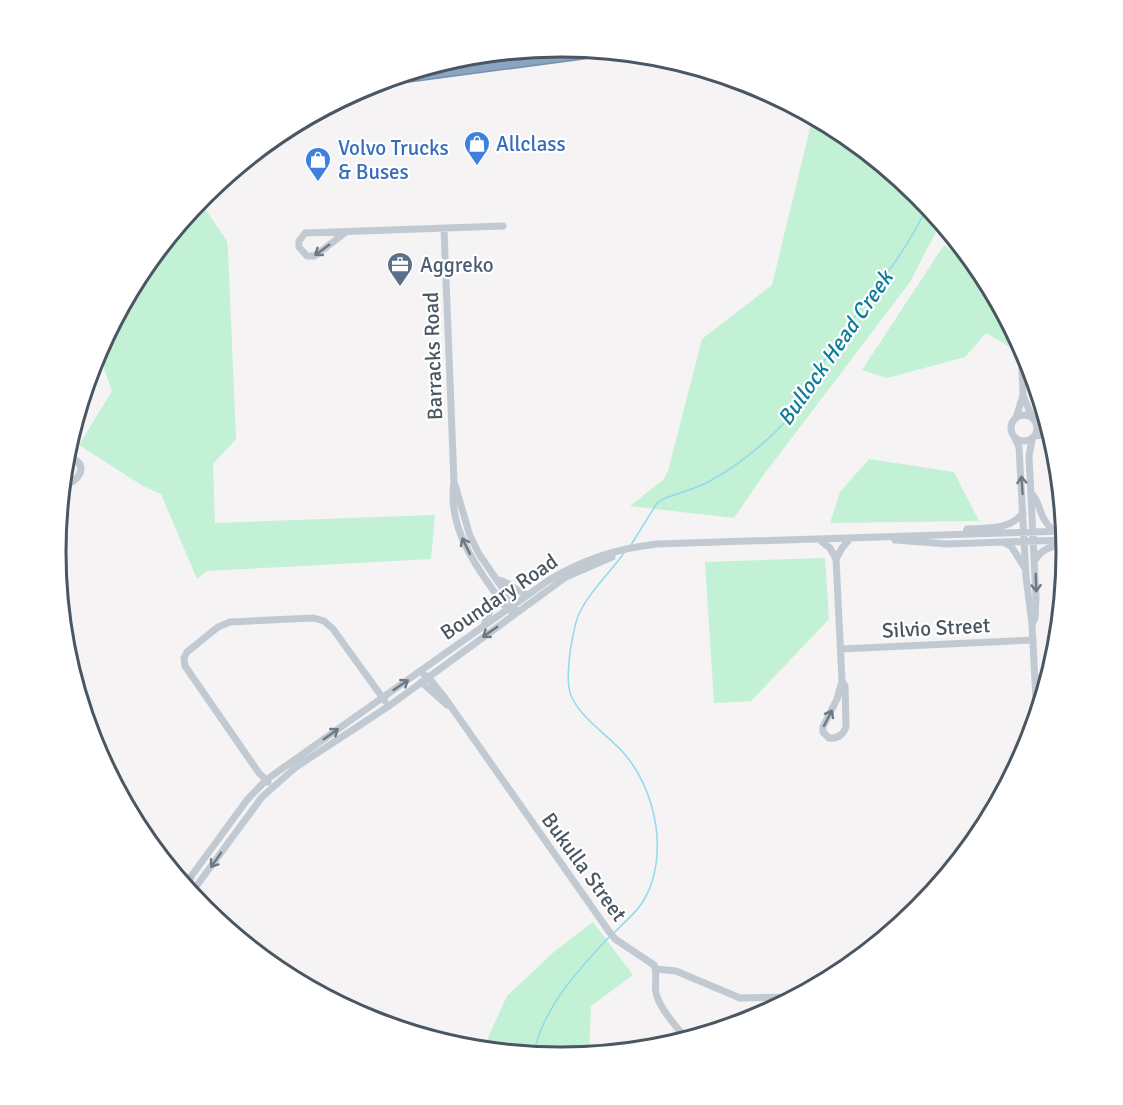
<svg xmlns="http://www.w3.org/2000/svg" width="1123" height="1105" font-family="Signika,sans-serif">
  <rect width="100%" height="100%" fill="#f5f3f3"/>
  <path fill="#c3f1d5" d="M813 116C861 142 907 179 941 222L910 282 762 477 734 518 630 506 664 479 668 471 702 339 772 285Z
    M199 200 227 241 228 250 236 439 213 464 215 523 435 515 431 559 207 571 197 579 161 494 143 486 79 445 112 391 98 351 141 271Z
    M944 245 985 277 1011 326 1008 346 986 333 965 357 887 378 862 370Z
    M869 459 954 472 979 521 830 523 840 492Z
    M825 558 829 619 751 701 714 703 705 562Z
    M593 922 633 975 591 1006 589 1056 561 1058 482 1051 507 996 555 951Z"/>
  <g fill="none" stroke-linecap="round" stroke-linejoin="round">
    <path stroke="#90daee" stroke-width="1.5" d="M631 545 657 503 663 499C678 493 696 489 710 481 748 460 780 431 806 397 820 378 821 359 837 342 868 296 905 256 928 205
      M614 933C623 923 635 914 642 903 671 858 656 787 621 750 605 733 572 711 569 688 567 677 569 663 570 652 572 640 574 627 578 616 588 593 609 574 624 553
      M533 1056C543 1007 577 971 610 936"/>
    <defs>
      <path id="highway" d="M384 80 603 51"/>
    </defs>
    <use href="#highway" stroke="#7690ad" stroke-width="12"/>
    <path stroke="#c1cad2" stroke-width="7" d="M444 229 454 482C448 523 470 558 493 590 498 597 503 606 511 611
      M346 232 320 252 314 256H307L299 247V241L305 233 503 226
      M1021 343 1023 395 1032 417
      M1011 428a13 13 0 1 1 26 0a13 13 0 1 1-26 0Z
      M1016 418 1023 395
      M1035 420 1049 426
      M1035 436 1052 434
      M1015 438 1019 447 1026 577 1032 624 1037 720
      M1032 440 1029 456 1036 598 1035 618 1032 624
      M455 485 470 536 479 554 514 605 515 609
      M62 486C83 481 90 460 65 457
      M1031 493C1042 503 1037 517 1054 531
      M965 534 967 529C987 528 1010 530 1023 513
      M895 540 947 544 1066 540
      M822 542 830 548 836 559 842 681 845 686 846 727C843 735 838 739 829 738L823 732V727L837 699 842 681
      M1005 543 1011 546 1025 568
      M836 559 842 548 848 541
      M1035 560C1042 549 1051 546 1063 545L1066 540
      M498 580C507 580 517 592 528 595
      M484 625 497 595
      M841 649 1033 640
      M424 675 428 677 445 698 608 930 615 939 654 965C658 973 654 983 656 993 660 1010 677 1026 687 1041
      M1035 676 1044 695
      M421 682 447 705
      M268 782 259 773 185 666 184 658 187 652 218 627 230 622 314 618 324 621 333 629 385 701
      M187 882 247 800 266 780 549 580C582 560 619 548 657 544L1065 531
      M192 892 262 797 296 767 389 706 566 577 612 557
      M656 969 676 971 740 998 797 997"/>
    <path stroke="#b3c2d1" stroke-width="8" d="M182 884 190 878
      M194 898 195 888"/>
    <use href="#highway" stroke="#8ba5c1" stroke-width="9"/>
  </g>
  <defs><path id="oneway-shaft" d="M-6 0H5M1.5-3L5.5 0L1.5 3" fill="none" stroke-width="1.6" stroke-linecap="round" stroke-linejoin="round" transform="scale(1.5)"/></defs>
  <g stroke="#6e7983">
    <use href="#oneway-shaft" transform="translate(322 250) rotate(144)"/>
    <use href="#oneway-shaft" transform="translate(1022 485) rotate(-94)"/>
    <use href="#oneway-shaft" transform="translate(466 546) rotate(-116)"/>
    <use href="#oneway-shaft" transform="translate(1036 583) rotate(88)"/>
    <use href="#oneway-shaft" transform="translate(490 632) rotate(145)"/>
    <use href="#oneway-shaft" transform="translate(401 685) rotate(-34)"/>
    <use href="#oneway-shaft" transform="translate(828 718) rotate(-63)"/>
    <use href="#oneway-shaft" transform="translate(331 734) rotate(-35)"/>
    <use href="#oneway-shaft" transform="translate(216 860) rotate(125)"/>
  </g>
  <defs>
    <symbol id="shop-pin" viewBox="-11 -11 22 30"><path d="M0 17L-7.5 6A9.5 9.5 0 1 1 7.5 6Z" fill="#3f7fe0" stroke="#fff"/><path d="M-5-2.5h2.3a2.7 3.5 0 0 1 5.4 0H5L5.5 6h-11ZM-1.5-2.5h3a1.5 2.3 0 0 0-3 0Z" fill="#fff"/></symbol>
    <symbol id="office-pin" viewBox="-11 -11 22 30"><path d="M0 17L-7.5 6A9.5 9.5 0 1 1 7.5 6Z" fill="#5c6f8a" stroke="#fff"/><path d="M-6-3h4V-5.5h4V-3h4V5H-6ZM-1-4.5V-3h2v-1.5ZM-6 0V1H6V0Z" fill="#fff"/></symbol>
  </defs>
  <g fill-rule="evenodd">
    <use href="#shop-pin" x="462" y="129" width="30" height="40"/>
    <use href="#shop-pin" x="303" y="145" width="30" height="40"/>
    <use href="#office-pin" x="385" y="250" width="30" height="40"/>
  </g>
  <g text-anchor="middle" dominant-baseline="central" stroke-width="4.5" stroke-linejoin="round" paint-order="stroke">
    <g font-size="21" fill="#366cbe" stroke="#fff" text-anchor="start">
      <text x="496" y="144">Allclass</text>
      <text x="338" y="148">Volvo Trucks<tspan x="338" dy="24">&amp; Buses</tspan></text>
    </g>
    <g font-size="21" fill="#4e5e75" stroke="#fff" text-anchor="start">
      <text x="420" y="265">Aggreko</text>
    </g>
    <g font-size="21" fill="#4a5661" stroke="#fff">
      <text transform="translate(433 356) rotate(-92)">Barracks Road</text>
      <text transform="translate(499 597) rotate(-34)">Boundary Road</text>
      <text transform="translate(936 628) rotate(-3)">Silvio Street</text>
      <text transform="translate(584 867) rotate(54)">Bukulla Street</text>
    </g>
    <g font-size="22" font-style="italic" fill="#0c7c9b" stroke="#fff">
      <text transform="translate(835 348) rotate(-55)">Bullock Head Creek</text>
    </g>
  </g>
  <path d="M0 0H1123V1105H0ZM66 552a495 495 0 1 1 990 0a495 495 0 1 1-990 0Z" fill="#fff" fill-rule="evenodd"/>
  <path fill="none" stroke="#4a5661" stroke-width="3" d="M66 552a495 495 0 1 1 990 0a495 495 0 1 1-990 0Z"/>
</svg>
